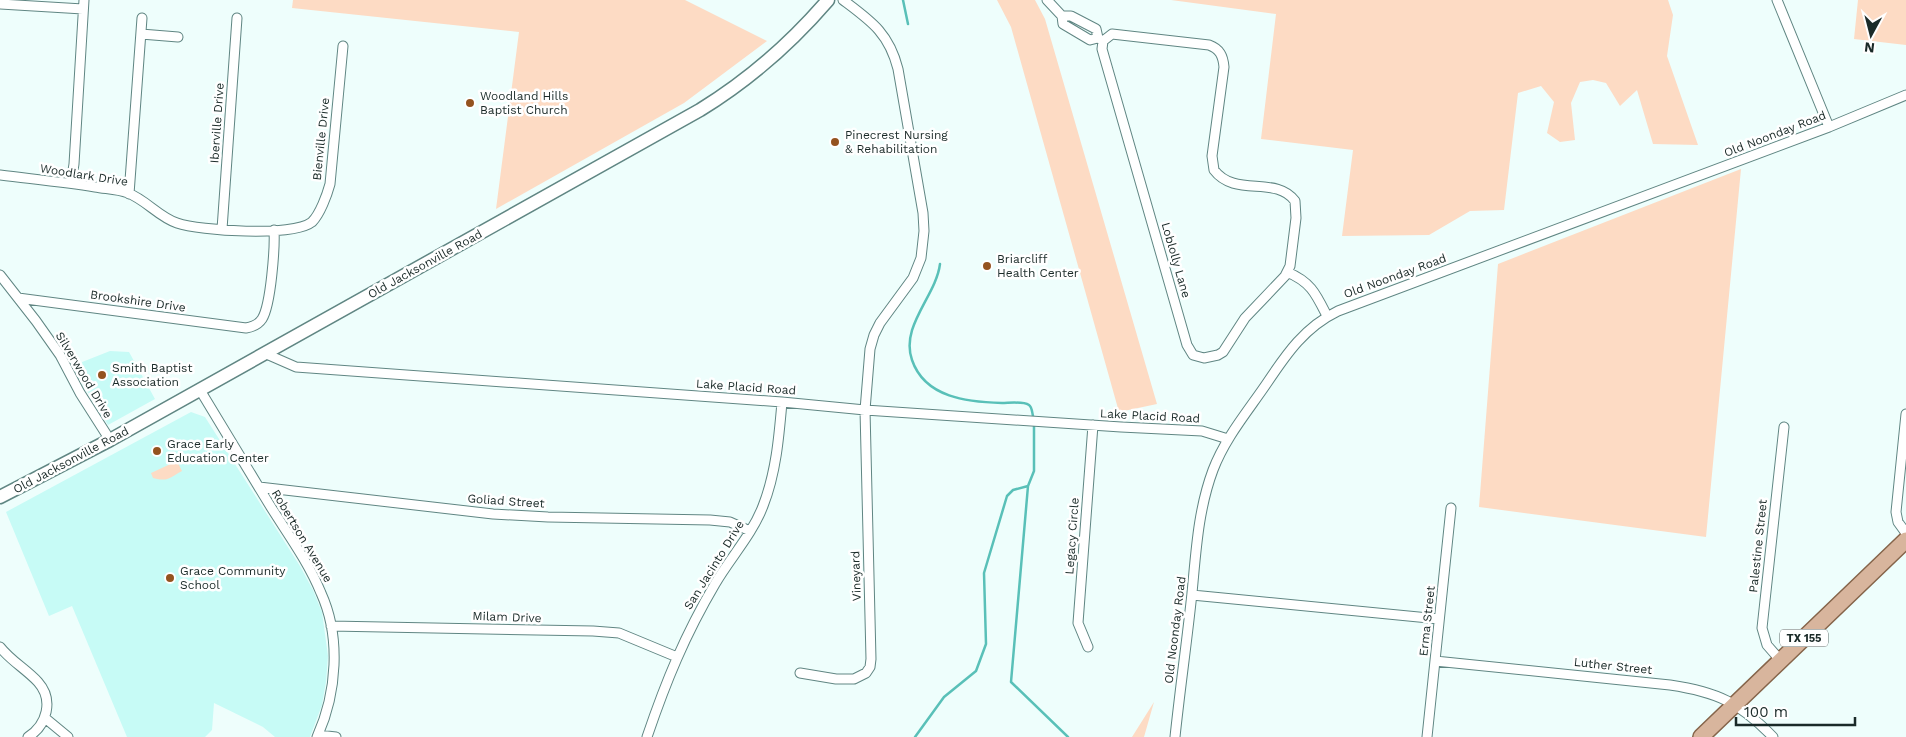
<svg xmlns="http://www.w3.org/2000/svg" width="1906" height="737" font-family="'Work Sans',sans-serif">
  <rect width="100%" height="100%" fill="#eefefc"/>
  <path fill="#c7fbf6" d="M110 351 129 352 155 399 108 425 72 366Z
    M191 412 205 417 300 566 313 590 322 612 328 656 326 682 322 705 310 737H275L263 727 214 703 212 730 205 737H127L72 606 49 616 6 512Z"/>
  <path fill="#fddbc4" d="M293 0H685L767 41 684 103 496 209 519 32 292 8Z
    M997 0H1035L1045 19 1157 404 1119 412 1011 27Z
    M1171 0H1668L1673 15 1667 56 1698 145 1653 144 1637 90 1620 106 1606 83 1593 80 1580 82 1571 103 1575 140 1560 142 1547 133 1554 102 1541 86 1518 93 1504 210 1470 211 1429 235 1342 236 1353 150 1261 139 1276 14Z
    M1858 0H1906V45L1854 39Z
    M1741 169 1706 537 1479 507 1498 264Z
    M177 461 182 471C169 478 168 482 153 478L151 473Z
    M1154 702 1144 737H1132Z"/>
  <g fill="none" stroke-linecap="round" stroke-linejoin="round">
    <path stroke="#59c0b8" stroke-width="2.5" d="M903 0 908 24
      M940 264C936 296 900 326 912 360 925 398 968 402 1002 403 1009 403 1023 401 1029 405 1032 407 1032 412 1033 416
      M1034 426V471L1028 486 1011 682 1068 737
      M915 737 944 697 976 671 986 644 984 573 1007 496 1013 490 1028 486"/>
    <defs>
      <path id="street" d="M1047 0 1062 16
        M1777 0 1829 127
        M0 4 83 9
        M141 34 178 37
        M1112 34 1209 45C1220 49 1223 56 1224 67L1212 156 1214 170C1235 198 1276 175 1295 201L1296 218 1290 266 1285 276 1245 318 1223 352 1218 355 1204 358 1193 355 1187 345 1102 49 1103 41Z
        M1098 38 1090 40 1063 24 1062 16H1071L1096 29 1098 38 1103 41
        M0 175C32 179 63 182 95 187 106 189 118 189 128 193 146 200 159 217 177 223 200 231 293 237 312 222 320 214 327 195 330 184L343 46
        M71 183 74 164 84 0
        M129 194 142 18
        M222 229 237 18
        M1287 272C1311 282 1316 294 1327 316
        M0 275 36 321 60 355 80 393 110 440
        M18 298 246 328C252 327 258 325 262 319 271 305 275 247 274 230
        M264 353 296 367 782 402 865 410 1121 427 1202 431 1228 439
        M200 390C223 428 246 466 269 504 287 533 308 561 321 593 341 637 337 693 317 737
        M1906 414 1896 512 1898 522 1906 533
        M259 487 493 514 548 517 710 520 730 522 750 531
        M1192 595 1439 619
        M331 626 593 631 619 633 677 657
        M0 647C11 661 26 669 38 682 54 700 47 725 28 737
        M1088 647 1078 623 1093 425
        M1435 661 1670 685C1718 692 1740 703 1773 737
        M1781 661 1767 645 1762 628 1784 427
        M800 673 836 679H854L866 673 870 667 871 659 865 410 870 349 874 335 880 323 913 278 921 258 924 231 923 213 898 69C889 33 871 21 843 0
        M45 718 68 737
        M318 735 336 737
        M647 737C666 681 685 635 715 584 730 558 752 535 763 506 776 473 779 437 782 402
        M1175 737C1180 689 1187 641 1192 593 1196 552 1198 510 1213 470 1225 438 1248 411 1267 383 1287 353 1305 327 1338 311L1829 127 1906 95
        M1427 737 1451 508"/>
      <path id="secondary" d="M0 497 110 440 700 110C749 80 791 43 828 0"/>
      <path id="primary" d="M1701 737 1906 540"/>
    </defs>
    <use href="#street" stroke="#608683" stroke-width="11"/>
    <use href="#secondary" stroke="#608683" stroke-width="15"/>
    <use href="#primary" stroke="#85644a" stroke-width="18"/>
    <use href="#street" stroke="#fff" stroke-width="9"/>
    <use href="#secondary" stroke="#fff" stroke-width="12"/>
    <use href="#primary" stroke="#d8b59d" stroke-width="15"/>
  </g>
  <g fill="#94531f" stroke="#fff" stroke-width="2">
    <circle cx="470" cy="103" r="5"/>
    <circle cx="835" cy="142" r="5"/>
    <circle cx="987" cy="266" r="5"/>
    <circle cx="102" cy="375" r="5"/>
    <circle cx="157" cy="451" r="5"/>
    <circle cx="170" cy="578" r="5"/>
  </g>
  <g text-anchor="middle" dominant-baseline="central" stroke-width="5" stroke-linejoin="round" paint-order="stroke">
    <rect fill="#fff" stroke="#5f6a68" stroke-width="1" x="1780" y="629.5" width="48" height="17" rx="4"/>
    <g font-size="11" font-weight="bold" fill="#1a2a28">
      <text x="1804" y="638">TX 155</text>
    </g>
    <g font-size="12" fill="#1a2a28" stroke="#fff" text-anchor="start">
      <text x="480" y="96">Woodland Hills<tspan x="480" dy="14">Baptist Church</tspan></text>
      <text x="845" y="135">Pinecrest Nursing<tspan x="845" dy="14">&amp; Rehabilitation</tspan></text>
      <text x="997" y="259">Briarcliff<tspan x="997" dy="14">Health Center</tspan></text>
      <text x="112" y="368">Smith Baptist<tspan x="112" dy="14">Association</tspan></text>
      <text x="167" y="444">Grace Early<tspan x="167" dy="14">Education Center</tspan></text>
      <text x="180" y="571">Grace Community<tspan x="180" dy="14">School</tspan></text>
    </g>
    <g font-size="12" fill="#1a2a28" stroke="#fff">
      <text transform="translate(217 123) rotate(-86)">Iberville Drive</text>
      <text transform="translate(1775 134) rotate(-21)">Old Noonday Road</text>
      <text transform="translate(321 139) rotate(-84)">Bienville Drive</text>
      <text transform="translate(84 175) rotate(9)">Woodlark Drive</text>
      <text transform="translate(1176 260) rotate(74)">Loblolly Lane</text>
      <text transform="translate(425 264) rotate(-29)">Old Jacksonville Road</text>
      <text transform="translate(1395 276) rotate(-20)">Old Noonday Road</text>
      <text transform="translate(138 301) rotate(8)">Brookshire Drive</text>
      <text transform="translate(84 375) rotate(59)">Silverwood Drive</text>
      <text transform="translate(746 387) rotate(4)">Lake Placid Road</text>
      <text transform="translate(1150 416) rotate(3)">Lake Placid Road</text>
      <text transform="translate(71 460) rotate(-28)">Old Jacksonville Road</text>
      <text transform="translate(506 501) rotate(4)">Goliad Street</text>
      <text transform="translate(302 536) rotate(59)">Robertson Avenue</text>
      <text transform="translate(1072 536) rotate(-86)">Legacy Circle</text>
      <text transform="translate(1758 546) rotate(-84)">Palestine Street</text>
      <text transform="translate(714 565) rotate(-58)">San Jacinto Drive</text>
      <text transform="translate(856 576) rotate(-92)">Vineyard</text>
      <text transform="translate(507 617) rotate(2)">Milam Drive</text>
      <text transform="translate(1427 621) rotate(-84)">Erma Street</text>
      <text transform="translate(1175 630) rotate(-83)">Old Noonday Road</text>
      <text transform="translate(1613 666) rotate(6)">Luther Street</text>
    </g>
  </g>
  <g transform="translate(1871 35) rotate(187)" stroke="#ffffff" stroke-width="4" paint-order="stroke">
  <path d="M0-4L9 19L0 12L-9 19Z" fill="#1a2a28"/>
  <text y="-8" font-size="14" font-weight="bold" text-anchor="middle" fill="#1a2a28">N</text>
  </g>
  <path d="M1736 717v8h119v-8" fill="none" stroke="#1a2a28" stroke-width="2.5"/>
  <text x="1744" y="717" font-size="15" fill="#1a2a28" stroke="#ffffff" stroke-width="4" paint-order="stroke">100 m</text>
</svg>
